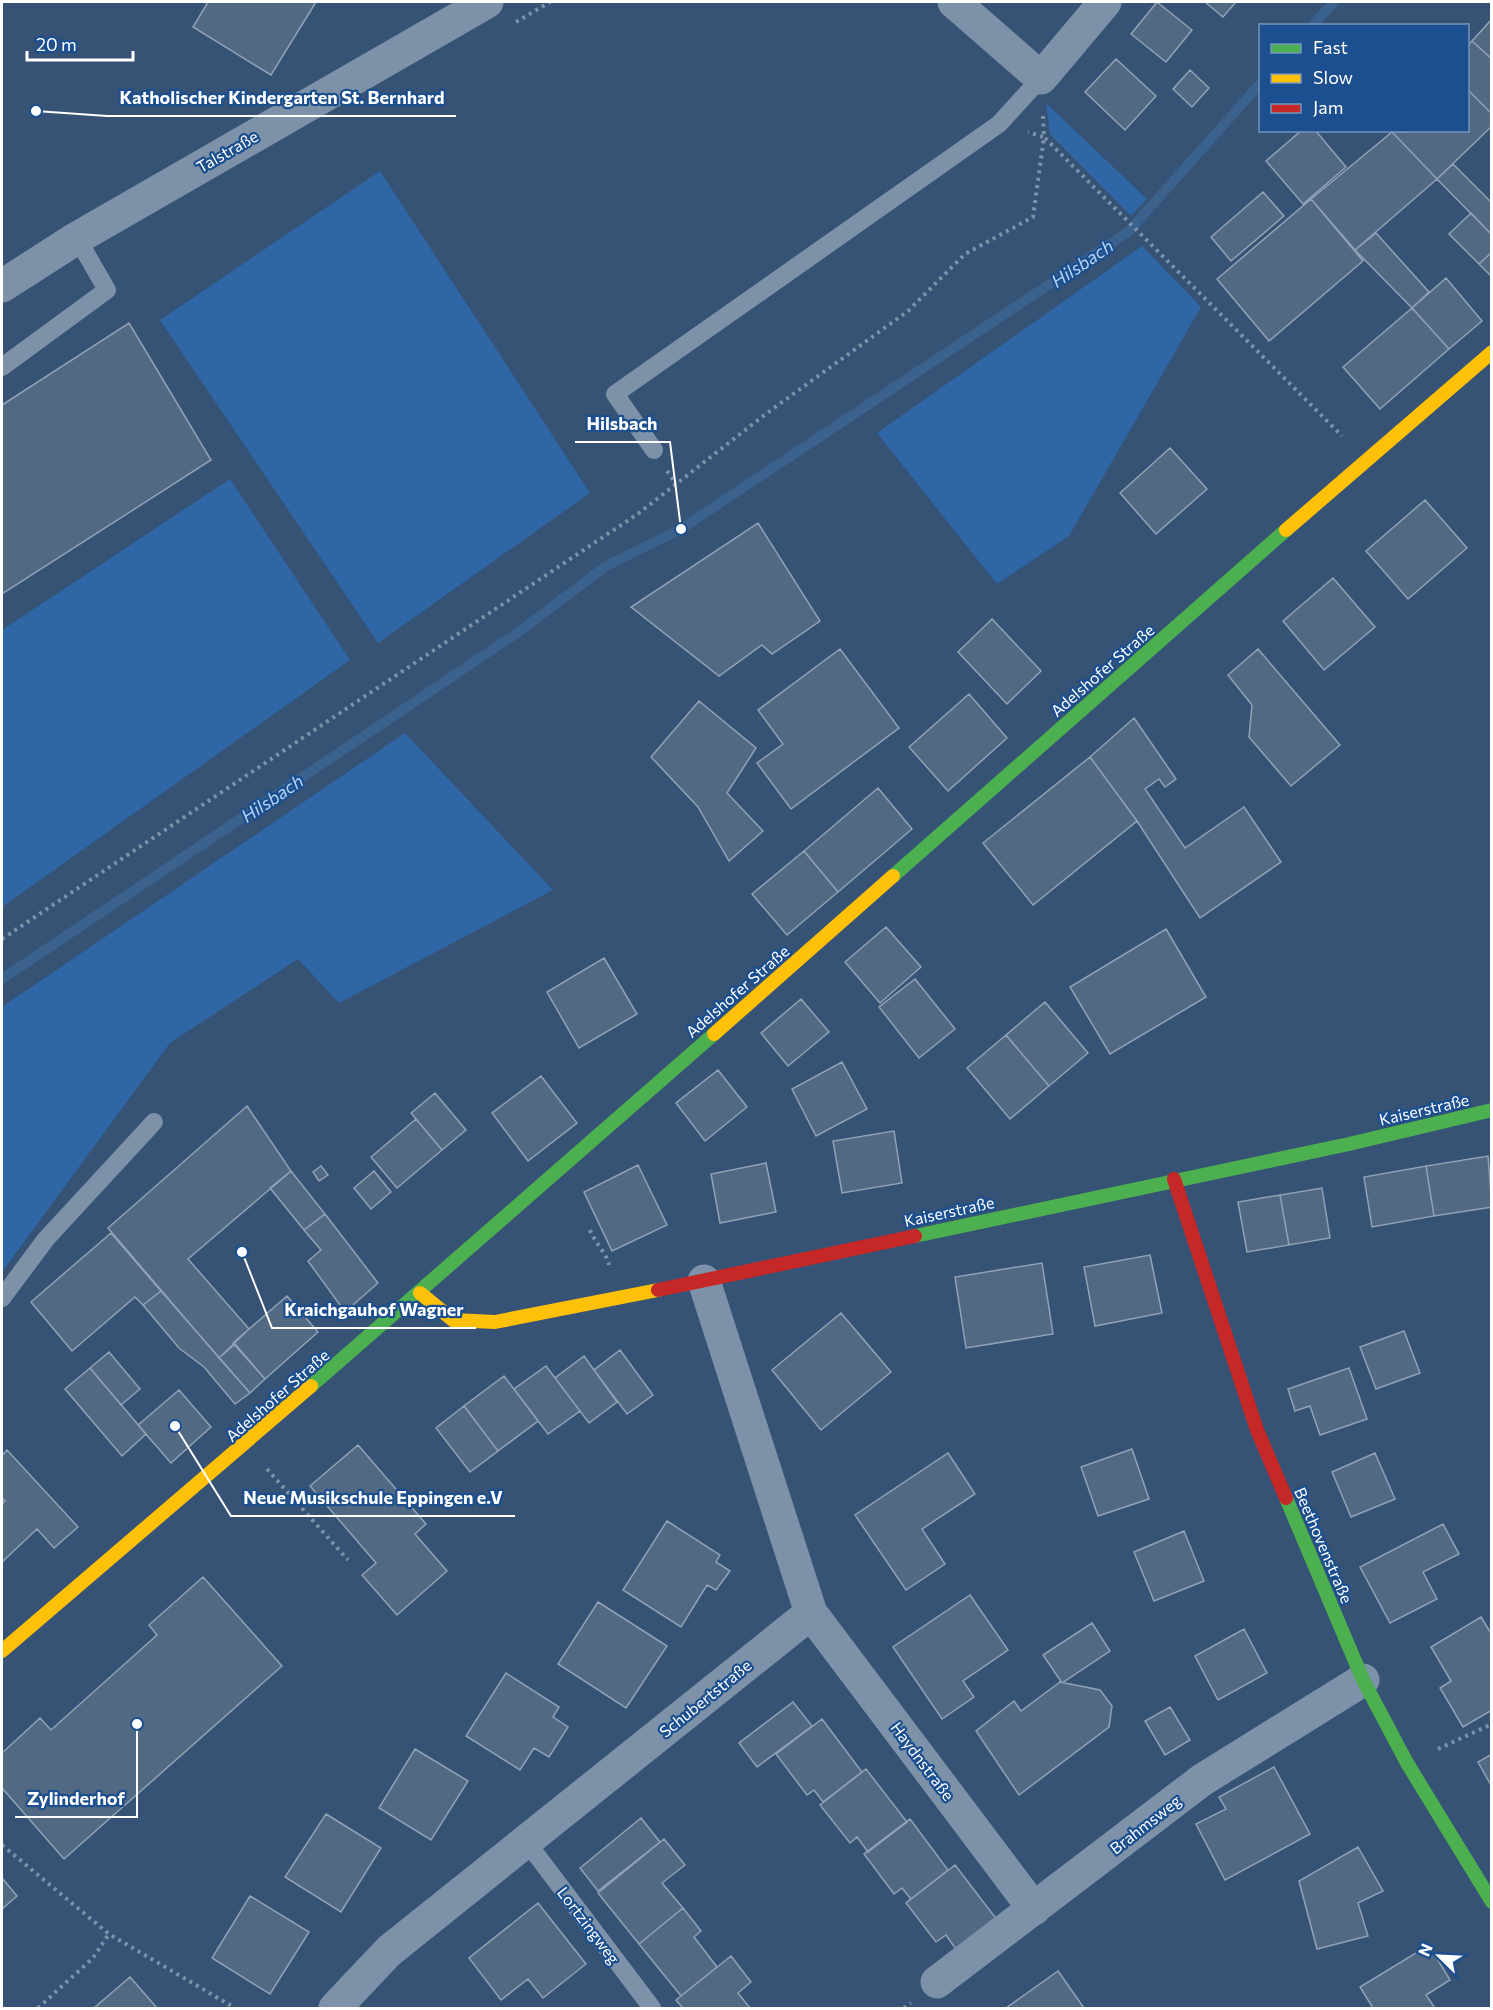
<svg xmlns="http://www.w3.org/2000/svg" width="1493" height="2010" font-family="Commissioner,sans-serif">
  <rect width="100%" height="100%" fill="#365274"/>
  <path fill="#2f66a5" d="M1046 103 1147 199 1131 216 1050 134Z
    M380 171 590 493 378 643 160 320Z
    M1142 246 1201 307 1069 536 997 584 877 433Z
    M230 479 350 660 2 907V630Z
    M405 733 553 890 339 1003 298 959 170 1043 2 1272V1007Z"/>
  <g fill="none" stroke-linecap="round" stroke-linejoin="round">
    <path stroke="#3b618d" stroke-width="10" d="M1312 26 1334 2
      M2 979 517 633 606 566 681 529 1128 232 1260 84"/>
  </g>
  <path fill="#526984" stroke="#92a2b6" stroke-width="1.5" d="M208 2H316L271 75 193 27Z
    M1157 2 1192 30 1166 62 1131 34Z
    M1205 2H1236L1223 17Z
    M1492 19V59L1472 41Z
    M1472 41 1492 59V114L1468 90V45Z
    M1116 59 1156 96 1125 130 1085 92Z
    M1190 70 1209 88 1192 107 1173 89Z
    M1468 90 1492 114V126L1437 179 1392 132 1468 130Z
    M1302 130H1315L1346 167 1303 204 1266 161Z
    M1392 132 1437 179 1355 250 1311 199Z
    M1453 164 1492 203V235L1437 179Z
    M1263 192 1284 216 1231 261 1211 237Z
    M1311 199 1363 261 1269 341 1217 279Z
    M1471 213 1492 235V252L1479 264 1449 234Z
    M1376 233 1429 292 1412 308 1355 250Z
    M1492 252V277L1479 264Z
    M1446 278 1482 321 1449 349 1412 308Z
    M1412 308 1449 349 1380 409 1343 367Z
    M129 323 211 460 2 594V405Z
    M1170 448 1207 489 1156 534 1120 493Z
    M1425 500 1467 548 1408 599 1366 551Z
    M758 523 820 621 772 654 762 645 719 676 631 607Z
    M1333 578 1375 627 1324 670 1283 621Z
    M992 619 1041 671 1007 704 958 652Z
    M840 649 899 728 791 809 757 763 783 744 758 710Z
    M1258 649 1340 745 1291 786 1249 737 1252 705 1228 675Z
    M969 694 1007 738 948 791 909 747Z
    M699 701 756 748 727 793 763 831 729 861 698 807 651 757Z
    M1134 718 1176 779 1165 787 1159 779 1145 789 1185 848 1244 807 1281 862 1200 918 1137 821 1090 757Z
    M1090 757 1137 821 1033 905 983 843Z
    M878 788 912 829 838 892 804 851Z
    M804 851 838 892 787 935 752 894Z
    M886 927 921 967 880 1003 845 962Z
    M1166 929 1206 997 1110 1054 1070 987Z
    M604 958 637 1014 579 1048 547 992Z
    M915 979 955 1029 919 1058 879 1007Z
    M801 999 829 1032 788 1066 761 1033Z
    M1045 1002 1088 1053 1049 1086 1006 1035Z
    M1006 1035 1049 1086 1010 1119 967 1068Z
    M842 1062 867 1109 816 1136 792 1089Z
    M718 1070 747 1107 705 1141 676 1103Z
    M541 1076 577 1123 528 1161 492 1113Z
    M435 1093 466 1130 442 1150 411 1113Z
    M247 1106 291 1171 188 1259 249 1329 219 1358 108 1228Z
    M416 1119 442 1150 397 1188 371 1157Z
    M894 1131 902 1183 842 1193 833 1141Z
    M1488 1156 1492 1207 1434 1216 1426 1166Z
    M766 1163 776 1212 720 1223 711 1174Z
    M638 1165 667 1225 612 1251 584 1192Z
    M321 1166 328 1175 319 1181 313 1172Z
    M1426 1166 1434 1216 1372 1227 1364 1177Z
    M291 1171 325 1214 304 1230 270 1188Z
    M374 1171 391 1192 371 1209 354 1188Z
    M1322 1188 1330 1238 1289 1245 1280 1195Z
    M1280 1195 1289 1245 1247 1252 1238 1202Z
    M325 1214 378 1283 345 1312 308 1261 321 1250 304 1230Z
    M111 1233 161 1291 143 1305 135 1297 72 1351 31 1302Z
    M1150 1255 1162 1313 1095 1326 1084 1267Z
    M1042 1263 1053 1334 966 1348 955 1277Z
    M161 1291 250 1393 235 1404 204 1367 179 1348 143 1305Z
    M287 1296 318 1332 265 1379 233 1343Z
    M841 1313 891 1372 821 1430 772 1370Z
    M1404 1331 1420 1373 1376 1389 1360 1347Z
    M235 1344 265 1379 250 1393 219 1358Z
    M620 1350 653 1395 627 1414 594 1370Z
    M109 1352 140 1389 121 1405 90 1368Z
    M584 1356 617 1402 589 1423 555 1378Z
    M546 1366 580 1411 548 1434 514 1389Z
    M90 1368 146 1434 122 1456 65 1389Z
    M1349 1368 1367 1419 1320 1435 1310 1406 1295 1411 1288 1389Z
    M504 1376 538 1421 498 1451 464 1406Z
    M179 1390 211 1427 171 1463 138 1425Z
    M464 1406 498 1451 470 1472 436 1428Z
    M358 1445 426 1524 415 1534 447 1571 397 1615 362 1575 376 1563 310 1486Z
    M1132 1449 1149 1499 1098 1516 1081 1467Z
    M7 1450 78 1527 54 1548 37 1529 2 1562V1504L5 1501 2 1498V1456Z
    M948 1453 975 1494 922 1529 945 1564 906 1590 855 1515Z
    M1375 1453 1395 1499 1351 1517 1332 1472Z
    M667 1521 720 1555 716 1562 730 1571 716 1590 707 1585 681 1627 623 1590Z
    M1443 1524 1459 1554 1423 1572 1437 1599 1390 1623 1360 1567Z
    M1184 1531 1204 1581 1154 1601 1134 1552Z
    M203 1577 282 1666 64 1859 2 1788V1753L40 1718 51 1730 157 1635 149 1625Z
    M970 1595 1008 1650 963 1681 974 1697 942 1719 893 1647Z
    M598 1602 667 1646 626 1708 558 1664Z
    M1481 1617 1492 1635V1710L1463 1727 1440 1688 1451 1681 1431 1647Z
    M1092 1623 1110 1651 1062 1683 1043 1655Z
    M1244 1629 1267 1673 1218 1700 1195 1656Z
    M506 1673 559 1707 553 1717 568 1727 549 1757 534 1748 520 1770 466 1736Z
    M1060 1682 1100 1690 1112 1706 1109 1727 1019 1795 976 1731 1014 1701 1021 1711Z
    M793 1702 812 1726 757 1767 739 1743Z
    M1170 1707 1190 1740 1165 1755 1145 1721Z
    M822 1719 862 1772 823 1802 814 1790 807 1795 776 1754Z
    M415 1749 468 1781 431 1840 379 1808Z
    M1492 1754V1787L1478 1762Z
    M1274 1767 1310 1834 1225 1880 1196 1824 1226 1809 1219 1797Z
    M866 1769 907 1822 868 1852 857 1837 850 1843 820 1805Z
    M326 1814 381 1848 341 1912 285 1877Z
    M641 1818 660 1842 598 1891 580 1868Z
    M910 1819 948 1870 911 1899 902 1888 894 1894 864 1854Z
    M664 1839 685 1865 662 1883 683 1908 639 1944 598 1893Z
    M1358 1847 1383 1891 1358 1903 1368 1936 1317 1949 1299 1881Z
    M955 1865 998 1921 958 1952 946 1935 936 1942 906 1903Z
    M2 1878 17 1896 2 1909Z
    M250 1896 309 1932 270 1994 212 1958Z
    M538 1903 586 1964 543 1998 528 1979 501 2000 469 1958Z
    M683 1908 701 1931 694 1937 717 1967 681 1996 639 1944Z
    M1429 1945 1450 1980 1426 1995 1435 2008H1373L1360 1987Z
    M731 1956 751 1982 738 1993 750 2008H683L676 2000Z
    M1058 1971 1084 2008H1006Z
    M130 1977 157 2008H94Z"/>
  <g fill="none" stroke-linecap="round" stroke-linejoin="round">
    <path stroke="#7d92a8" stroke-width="4" stroke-dasharray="3 4.5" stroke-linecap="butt" d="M516 22 550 2
      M1043 116 1044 137 1342 436
      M667 471 676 484
      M2 939 639 513 767 413 908 311 965 254 1033 217 1044 137 1028 132
      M590 1230C595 1243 606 1252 609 1265
      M267 1469 348 1560
      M1438 1749 1492 1724
      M2 1845 109 1934 235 2008
      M38 2008 93 1958 109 1934
      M904 2008 911 2003"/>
    <path stroke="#7d92a8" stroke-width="18" d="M2 367 107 290 77 238
      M654 450 615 394 999 124 1041 78
      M2 1298 46 1239 154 1122
      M526 1841 652 2008"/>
    <path stroke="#7d92a8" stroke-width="33" d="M954 2 1041 78 1105 2
      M2 286 77 238 487 2
      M704 1281 811 1613 1034 1909
      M937 1982 1202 1780 1363 1680
      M335 2008 389 1951 811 1613"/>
    <path stroke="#4caf50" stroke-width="14" d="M893 876 1286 530
      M915 1236 1349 1144 1492 1110
      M311 1386 714 1034
      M1286 1498 1363 1680 1407 1763 1492 1902"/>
    <path stroke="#ffc107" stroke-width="14" d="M1286 530 1492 352
      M714 1034 893 876
      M420 1293 453 1320 495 1322 658 1290
      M2 1651 311 1386"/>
    <path stroke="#c62828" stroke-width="14" d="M1174 1179 1257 1430 1286 1498
      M658 1290 915 1236"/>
  </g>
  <g text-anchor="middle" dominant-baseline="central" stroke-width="4.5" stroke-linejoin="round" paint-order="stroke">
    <g font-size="16" fill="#fff" stroke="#1b4f8f">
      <text transform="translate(227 151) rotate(-30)">Talstraße</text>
      <text transform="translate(1102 670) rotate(-41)">Adelshofer Straße</text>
      <text transform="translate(737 991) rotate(-41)">Adelshofer Straße</text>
      <text transform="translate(1424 1109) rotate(-13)">Kaiserstraße</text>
      <text transform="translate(949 1211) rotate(-12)">Kaiserstraße</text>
      <text transform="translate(277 1395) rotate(-41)">Adelshofer Straße</text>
      <text transform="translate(1324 1545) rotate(67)">Beethovenstraße</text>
      <text transform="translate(705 1698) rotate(-39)">Schubertstraße</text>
      <text transform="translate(923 1761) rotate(53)">Haydnstraße</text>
      <text transform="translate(1145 1824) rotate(-38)">Brahmsweg</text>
      <text transform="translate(589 1925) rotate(53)">Lortzingweg</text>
    </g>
    <g font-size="18" font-style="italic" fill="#b5d3f5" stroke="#1b4f8f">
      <text transform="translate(1082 263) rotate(-34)">Hilsbach</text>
      <text transform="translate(272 798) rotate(-34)">Hilsbach</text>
    </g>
  </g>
  <path fill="none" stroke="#fff" stroke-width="2" d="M36 111L107 116H456M681 529L670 442H575M242 1252L272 1328H476M175 1426L231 1516H515M137 1724L137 1817H15"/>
  <g fill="#fff" stroke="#1b4f8f" stroke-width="2">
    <circle cx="36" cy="111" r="6"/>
    <circle cx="681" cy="529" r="6"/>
    <circle cx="242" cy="1252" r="6"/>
    <circle cx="175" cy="1426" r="6"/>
    <circle cx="137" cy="1724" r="6"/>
  </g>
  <g font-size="18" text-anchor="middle" font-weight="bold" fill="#fff" stroke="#1b4f8f" stroke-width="4.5" stroke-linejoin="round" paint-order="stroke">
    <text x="282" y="104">Katholischer Kindergarten St. Bernhard</text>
    <text x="622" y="430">Hilsbach</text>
    <text x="374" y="1316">Kraichgauhof Wagner</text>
    <text x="373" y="1504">Neue Musikschule Eppingen e.V</text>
    <text x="76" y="1805">Zylinderhof</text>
  </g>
  <rect width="1493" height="2010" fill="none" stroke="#ffffff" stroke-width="6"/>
  <rect x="1259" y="24" width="210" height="108" fill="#1b4f8f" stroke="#7695bc" stroke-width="1.5"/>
  <rect x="1271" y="44" width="30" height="9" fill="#4caf50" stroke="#7695bc" stroke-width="1.5"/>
  <text x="1313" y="54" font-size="18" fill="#ffffff">Fast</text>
  <rect x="1271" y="74" width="30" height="9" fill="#ffc107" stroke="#7695bc" stroke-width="1.5"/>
  <text x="1313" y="84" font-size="18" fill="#ffffff">Slow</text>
  <rect x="1271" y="104" width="30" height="9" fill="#c62828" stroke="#7695bc" stroke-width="1.5"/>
  <text x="1313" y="114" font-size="18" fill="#ffffff">Jam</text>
  <g transform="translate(1439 1956) rotate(294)" stroke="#1b4f8f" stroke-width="4.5" paint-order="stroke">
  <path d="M0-4.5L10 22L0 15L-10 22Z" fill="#ffffff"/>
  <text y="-9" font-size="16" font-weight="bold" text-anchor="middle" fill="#ffffff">N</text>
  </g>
  <path d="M27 51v9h106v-9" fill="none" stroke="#ffffff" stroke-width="3"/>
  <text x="36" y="51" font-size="18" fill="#ffffff" stroke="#1b4f8f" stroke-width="4.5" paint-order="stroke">20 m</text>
</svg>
